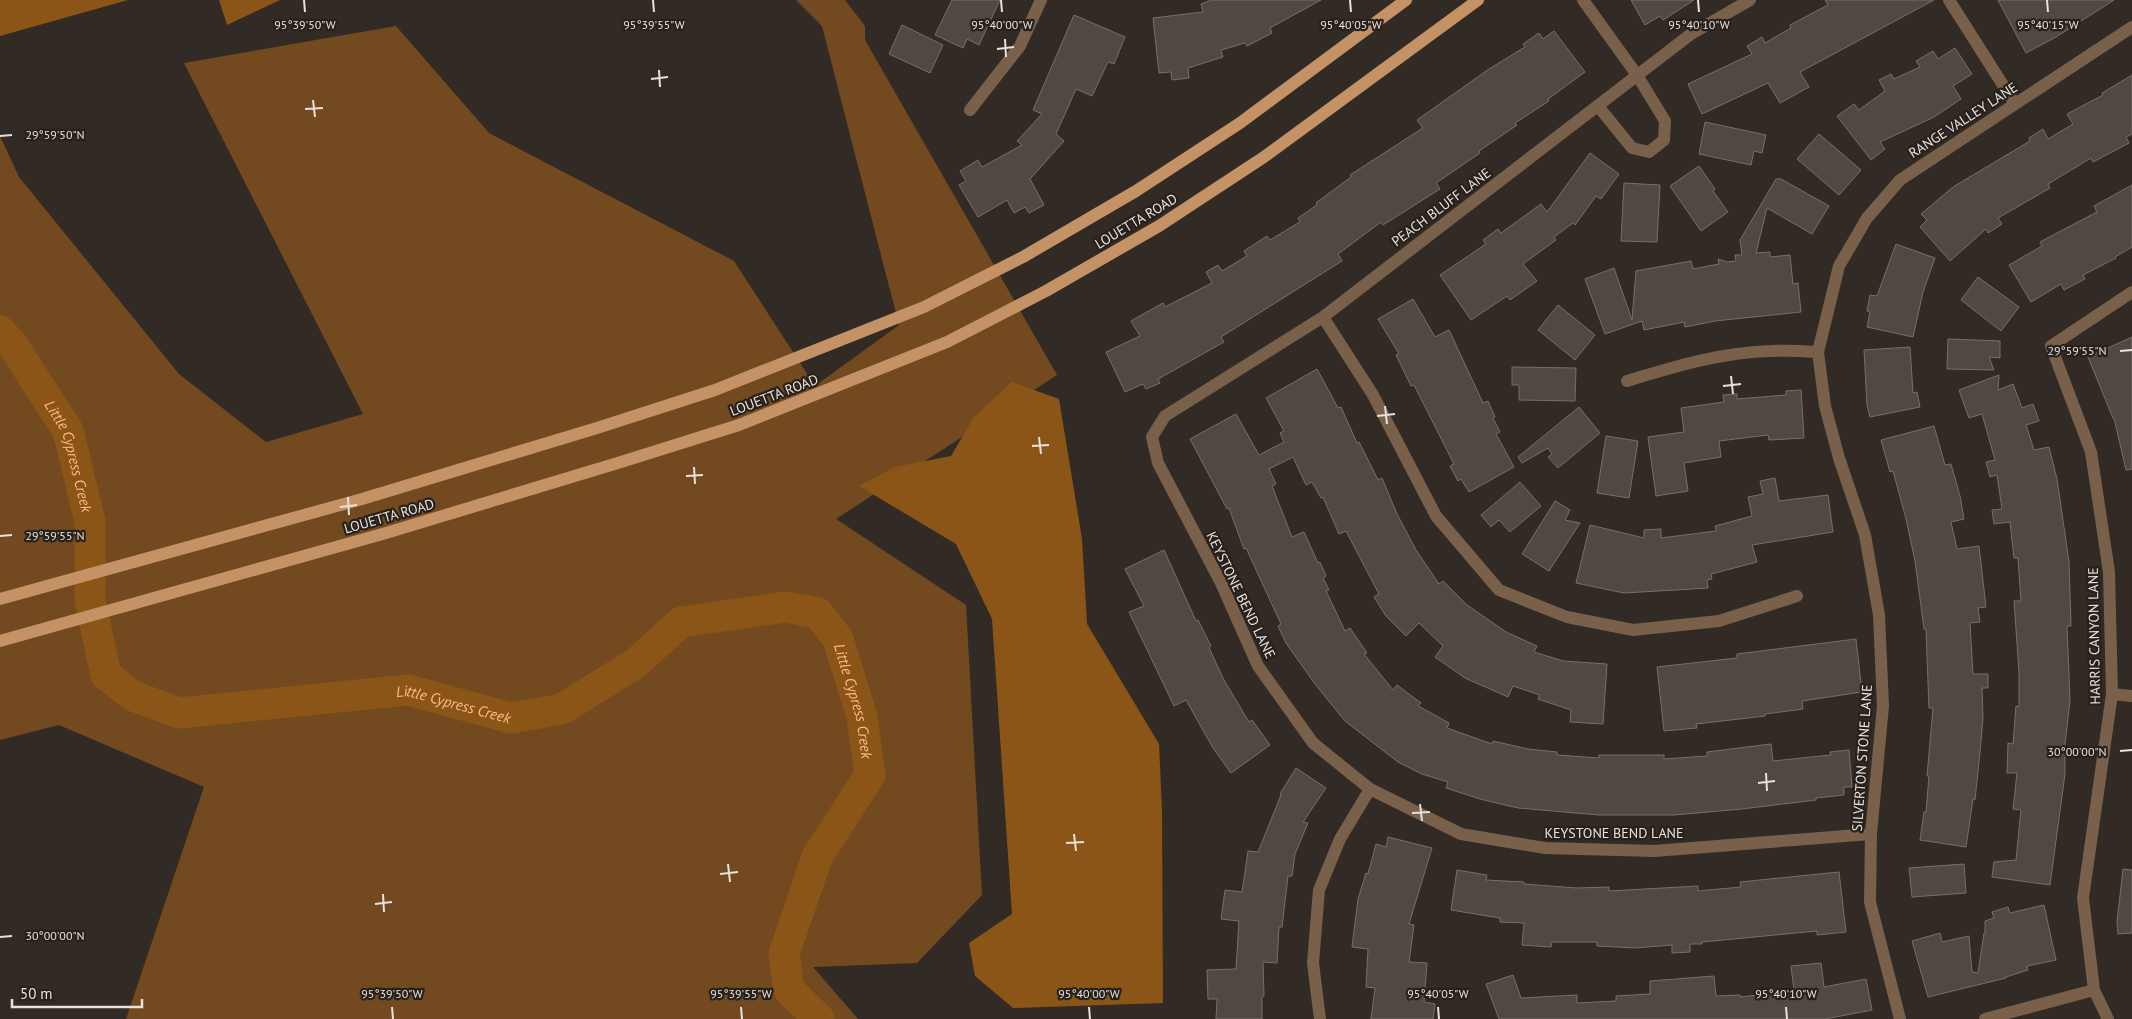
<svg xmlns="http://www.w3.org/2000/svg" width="2132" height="1019" font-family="'PT Sans',sans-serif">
  <rect width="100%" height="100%" fill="#322b25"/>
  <path fill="#734a1f" d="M796 0H845L865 26V40L1057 375 836 519 966 605 982 895 917 963 813 967 858 1019H126L204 787 59 725 0 740V136L19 177 179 374 266 442 363 414 184 63 396 26 489 133 734 261 815 386 899 325 822 26Z"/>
  <path fill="#8c5518" d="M0 0H128L0 36Z
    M219 0H280L227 25Z
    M1012 382 1059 399 1082 539 1087 624 1159 744 1162 810 1163 1003 1013 1008 975 976 969 943 1012 914 992 619 956 544 859 486 895 467 951 456 974 417Z"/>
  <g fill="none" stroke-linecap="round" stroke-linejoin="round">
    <path stroke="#8c5518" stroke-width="31" id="s1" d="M0 331 12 344 68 431 90 521V600L106 675 133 696 179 713 408 690 511 718 562 709 636 663 681 622 786 607 818 613 838 639 862 717 870 775 817 857 784 954 789 990 819 1019"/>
  </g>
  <path fill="#504841" stroke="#786f68" d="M952 0H1000L979 45 967 39 963 48 935 35Z
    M1212 0H1321L1270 28 1272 33 1247 46 1245 43 1221 50 1223 57 1188 68 1189 78 1172 80 1171 72 1159 73 1153 18 1203 12 1201 4Z
    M1631 0H1694L1663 20 1660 16 1645 25Z
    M1825 0H1934L1800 72 1809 87 1780 103 1768 83 1702 114 1688 84 1752 54 1747 46 1762 37 1765 43 1791 28 1790 25 1828 5Z
    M1998 0H2114L2056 37 2026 53Z
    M1074 15 1125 37 1114 64 1108 62 1092 96 1076 89 1056 134 1064 141 1030 179 1044 205 1029 213 1025 207 1014 213 1007 200 978 217 959 185 966 181 960 171 978 160 982 167 1022 145 1017 141 1042 114 1033 110Z
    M902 25 943 45 930 73 889 54Z
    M1554 31 1585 72 1548 99 1549 101 1515 123 1517 125 1479 151 1480 153 1436 183 1440 189 1383 225 1381 222 1338 254 1342 261 1221 337 1224 342 1158 379 1160 383 1146 389 1143 384 1125 392 1106 352 1140 336 1131 321 1163 303 1165 307 1212 283 1206 272 1218 265 1222 271 1247 256 1244 251 1267 236 1270 240 1300 222 1298 218 1317 205 1316 203 1351 177 1350 175 1423 128 1417 120 1489 69 1525 47 1523 44 1539 33 1543 39Z
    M1955 48 1972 74 1953 86 1961 99 1934 117 1880 142 1885 149 1871 160 1837 116 1854 104 1859 110 1885 91 1879 80 1891 74 1894 79 1920 67 1916 61 1933 51 1938 59Z
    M2132 75V134L2126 137 2129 143 2093 162 2091 158 2048 184 2050 188 1998 218 2002 224 1988 233 1986 229 1950 261 1920 227 1927 220 1921 214 1953 187 2030 141 2029 138 2043 129 2048 139 2073 124 2067 114 2103 95 2102 93Z
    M1705 122 1766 135 1762 153 1754 151 1751 165 1699 154Z
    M1819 134 1861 170 1839 195 1797 159Z
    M1590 153 1619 174 1601 199 1596 196 1575 225 1573 223 1554 237 1556 240 1523 264 1537 281 1510 300 1507 296 1471 320 1440 275 1486 244 1483 240 1498 229 1501 233 1541 204 1547 212Z
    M1699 166 1715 189 1713 191 1728 212 1701 231 1670 186Z
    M1776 179H1781L1829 206 1812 234 1767 208 1756 253 1770 252V257L1790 255 1793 284 1798 283 1801 312 1715 321 1685 327 1684 322 1644 330 1642 321 1605 334 1585 279 1614 268 1632 320 1636 271 1691 261 1693 269 1719 264 1718 259 1727 262 1736 261 1735 255H1742L1740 240Z
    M1624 183 1660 185 1657 242 1621 241Z
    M2132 185V247L2115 257 2116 258 2083 275 2085 279 2064 290 2061 284 2031 302 2009 265 2042 246 2040 242 2097 212 2094 206Z
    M1896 244 1935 258 1923 292 1913 337 1867 327 1870 312 1867 311 1870 295 1877 296Z
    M1978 277 2019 307 2001 331 1961 300Z
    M1413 299 1435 337 1449 330 1483 403 1488 401 1495 417 1493 418 1500 432 1496 434 1514 467 1469 492 1461 479 1458 481 1450 466 1454 464 1414 385 1411 386 1396 355 1399 354 1378 319Z
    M1558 305 1595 335 1575 360 1538 330Z
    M2132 337V469L2126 470 2114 418H2113L2088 357Z
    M1948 339 2000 341V358L1989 357 1994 370 1947 369Z
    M1910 347 1913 393 1917 392 1920 407 1870 417 1867 405 1864 350Z
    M1512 367 1576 368 1575 401 1519 400V385H1512Z
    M1317 369 1338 408 1341 407 1357 443 1359 442 1378 480 1382 478 1397 514 1416 550 1439 584 1443 581 1467 605 1506 632 1537 646 1534 652 1563 661 1607 664 1603 724 1570 722 1571 710 1538 699 1540 695 1513 686 1508 697 1465 678 1435 657 1443 646 1419 623 1406 636 1386 616 1374 597 1379 594 1346 531 1339 534 1323 497 1321 498 1312 482 1306 485 1293 457 1269 469 1276 484 1272 486 1292 537 1304 532 1318 563 1320 562 1326 576 1323 578 1329 590 1326 591 1345 631 1350 628 1367 653 1364 654 1393 690 1397 685 1421 703 1418 706 1449 723 1447 728 1492 744 1493 741 1528 749 1557 752V755L1599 758V755H1664V759L1707 756V752L1771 744 1773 761 1831 755 1830 752 1849 750 1852 787H1844V795L1816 798V800L1742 809 1674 815H1599L1518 808 1480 799 1446 788 1448 782 1422 774 1398 762 1345 721 1315 684 1286 643 1278 626 1281 624 1246 548 1244 549 1229 508 1227 509 1190 439 1236 414 1259 455 1284 442 1280 433 1284 431 1266 398Z
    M1999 375 1998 390 2013 384 2022 408 2033 404 2039 421 2026 425 2034 450 2049 447 2057 479 2069 562 2071 626H2067L2070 700 2065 745V774L2050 885 1992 877 1994 862 2016 860 2021 810 2013 809 2017 773H2007L2008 743 2013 744 2016 706 2019 707V672L2014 601H2021L2018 558H2014L2010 522 1994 524 1992 510 2002 509 1997 475 1990 477 1986 462 1995 460 1982 414 1969 418 1959 390Z
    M1801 390 1804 438 1769 440 1768 435 1719 441 1721 457 1684 463 1688 491 1656 496 1648 437 1684 432 1681 408 1724 402 1723 395 1737 394V399L1786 395V391Z
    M1579 407 1600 433 1558 468 1548 457 1552 454 1548 448 1522 463 1518 457Z
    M1934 426 1945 465 1951 464 1960 496 1964 519 1951 522 1957 549 1979 546 1986 607 1978 608 1980 622 1970 623 1973 674H1988V688H1982L1983 718 1980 752 1975 800 1973 799 1966 847 1920 840 1924 812H1926L1929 776H1927L1933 708H1929L1926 629H1924L1915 561 1906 519 1893 471 1890 472 1881 440Z
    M1606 436 1638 441 1629 498 1597 493Z
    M1775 478 1779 501 1828 495 1833 532 1752 545 1757 562 1711 574 1712 579 1707 580 1708 588 1624 593 1576 583 1590 525 1644 538V530L1661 529V538L1716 531 1715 526 1752 516 1748 497 1763 494 1760 481Z
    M1520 482 1541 506 1510 532 1499 520 1491 527 1481 515Z
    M1555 501 1570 510 1565 520 1580 523 1549 571 1522 554Z
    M1164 550 1196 621 1198 620 1211 646 1209 648 1224 680 1249 722 1252 720 1270 745 1231 773 1213 748 1186 700 1174 706 1129 612 1144 606 1125 569Z
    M1856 639 1862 692 1802 701 1803 709 1765 714V716L1696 724 1697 728 1664 731 1657 667 1737 658V654Z
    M1296 768 1326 788 1303 822 1308 823 1295 854 1292 876H1288L1282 927H1279L1277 963 1263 962 1264 996 1262 997V1019H1216L1217 999H1208L1207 970 1236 969 1239 921 1221 919 1225 890 1242 892 1248 851 1258 852 1281 795 1280 794Z
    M1388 837 1432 848 1409 924 1414 925 1409 962 1427 963 1424 1002 1435 1004 1433 1019H1371L1375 988 1366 987 1368 949 1352 947 1358 899 1366 873 1368 874 1376 844 1386 847Z
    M1964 864 1966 893 1912 897 1909 868Z
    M2123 869 2132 870V933L2118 934 2117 922Z
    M1457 870 1487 875 1486 880 1524 882V884L1577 888 1609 887V891L1698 886V891L1741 887 1740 882 1839 872 1846 932 1817 935V931L1702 942V944H1690V952L1672 953V945L1635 948 1597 946V942H1552L1551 947 1522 945 1524 923 1500 922V918L1451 910Z
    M2044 905 2056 960 2027 966 2028 970 2006 977V978L1928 997 1912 941 1940 933 1942 942 1969 936 1972 972 1978 973 1984 933H1985V921L1994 918 1992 912 2008 907 2010 913Z
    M1821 963 1824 987 1866 979 1872 1010 1825 1019H1499L1486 984 1513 975 1521 998 1577 995V1003L1616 1001V996L1650 994V981L1714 976 1716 996 1740 995V997L1794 991 1791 966Z"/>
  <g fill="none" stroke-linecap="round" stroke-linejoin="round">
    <path stroke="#79604a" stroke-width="12" d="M1583 0 1637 75 1665 121 1664 140 1649 152 1632 148 1598 106
      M1750 0 1691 34 1323 317 1165 416 1152 437 1158 463 1221 583 1258 666 1313 743 1370 789 1461 834 1545 848 1654 851 1871 834
      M1949 0 2015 104
      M970 110 1020 46 1041 0
      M1323 317 1373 395 1436 516 1499 590 1567 617 1633 630 1719 621 1797 596
      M1627 381C1673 367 1722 352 1771 351 1787 350 1802 351 1818 352
      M2112 694 2132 696
      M1320 1019 1313 963 1319 890 1340 839 1370 789
      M1900 1019 1870 902 1871 834 1883 706 1879 615 1865 535 1839 458 1825 406 1818 352 1839 266 1867 218 1900 180 2132 27
      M1985 1019 2094 990
      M2108 1019 2094 990 2083 898 2112 694 2109 572 2091 452 2051 346 2132 292"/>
    <path stroke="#c49264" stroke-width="12" d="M0 599 362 499 597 428 715 390 924 307 1023 257 1136 191 1240 123 1406 0
      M0 641 386 533 621 462 739 425 947 342 1046 291 1159 226 1264 157 1478 0"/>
  </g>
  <path fill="none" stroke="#e7e2dd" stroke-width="2" d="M304 0 305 12M653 0 654 12M1001 0 1002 12M1350 0 1351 12M1698 0 1699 12M2047 0 2048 12M1005 39 1006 57M997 49 1014 47M659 70 660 87M651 79 668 77M313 100 315 117M305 109 323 108M0 136 12 135M2120 351 2132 350M1731 376 1733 394M1723 386 1741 384M1385 406 1387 424M1377 416 1395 414M1039 437 1041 454M1032 446 1049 445M694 467 695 484M686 476 703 475M348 497 349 515M340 507 357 505M0 536 12 535M2120 751 2132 750M1766 773 1767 791M1758 783 1775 781M1420 804 1422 821M1412 813 1430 812M1074 834 1076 851M1066 843 1084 842M728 864 730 882M720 874 738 872M383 894 384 912M375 904 392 902M0 937 12 936M392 1007 393 1019M741 1007 742 1019M1089 1007 1090 1019M1438 1007 1439 1019M1786 1007 1787 1019"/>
  <g text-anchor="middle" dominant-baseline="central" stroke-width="4.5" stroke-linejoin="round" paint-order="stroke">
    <g font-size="14" fill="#e7e2dd" stroke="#28211b">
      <text transform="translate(1963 120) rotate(-33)">RANGE VALLEY LANE</text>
      <text transform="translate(1441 207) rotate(-37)">PEACH BLUFF LANE</text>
      <text transform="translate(1136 221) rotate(-31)">LOUETTA ROAD</text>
      <text transform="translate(774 395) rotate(-21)">LOUETTA ROAD</text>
      <text transform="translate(389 516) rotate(-16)">LOUETTA ROAD</text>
      <text transform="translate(1241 595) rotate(64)">KEYSTONE BEND LANE</text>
      <text transform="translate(2094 636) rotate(-91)">HARRIS CANYON LANE</text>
      <text transform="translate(1862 758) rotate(-86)">SILVERTON STONE LANE</text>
      <text x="1614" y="833">KEYSTONE BEND LANE</text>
    </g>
    <g font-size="15" font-style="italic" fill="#fbbc80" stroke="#28211b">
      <text stroke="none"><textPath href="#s1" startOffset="145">Little Cypress Creek</textPath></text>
      <text stroke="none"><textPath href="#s1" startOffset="1225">Little Cypress Creek</textPath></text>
      <text stroke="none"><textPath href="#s1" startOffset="730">Little Cypress Creek</textPath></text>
    </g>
  </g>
  <g font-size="12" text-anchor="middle" fill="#e7e2dd" stroke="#28211b" stroke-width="4.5" stroke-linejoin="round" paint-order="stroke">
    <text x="305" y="29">95°39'50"W</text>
    <text x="654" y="29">95°39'55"W</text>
    <text x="1002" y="29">95°40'00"W</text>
    <text x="1351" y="29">95°40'05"W</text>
    <text x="1699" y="29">95°40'10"W</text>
    <text x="2048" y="29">95°40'15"W</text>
    <text x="55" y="139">29°59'50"N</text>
    <text x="2077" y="355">29°59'55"N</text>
    <text x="55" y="540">29°59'55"N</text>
    <text x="2077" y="756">30°00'00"N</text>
    <text x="55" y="940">30°00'00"N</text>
    <text x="392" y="998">95°39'50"W</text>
    <text x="741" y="998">95°39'55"W</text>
    <text x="1089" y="998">95°40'00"W</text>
    <text x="1438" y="998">95°40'05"W</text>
    <text x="1786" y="998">95°40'10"W</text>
  </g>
  <path d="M12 999v8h130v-8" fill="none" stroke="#e7e2dd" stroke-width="2.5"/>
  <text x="20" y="999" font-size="15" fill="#e7e2dd" stroke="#28211b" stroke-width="4" paint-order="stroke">50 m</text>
</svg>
